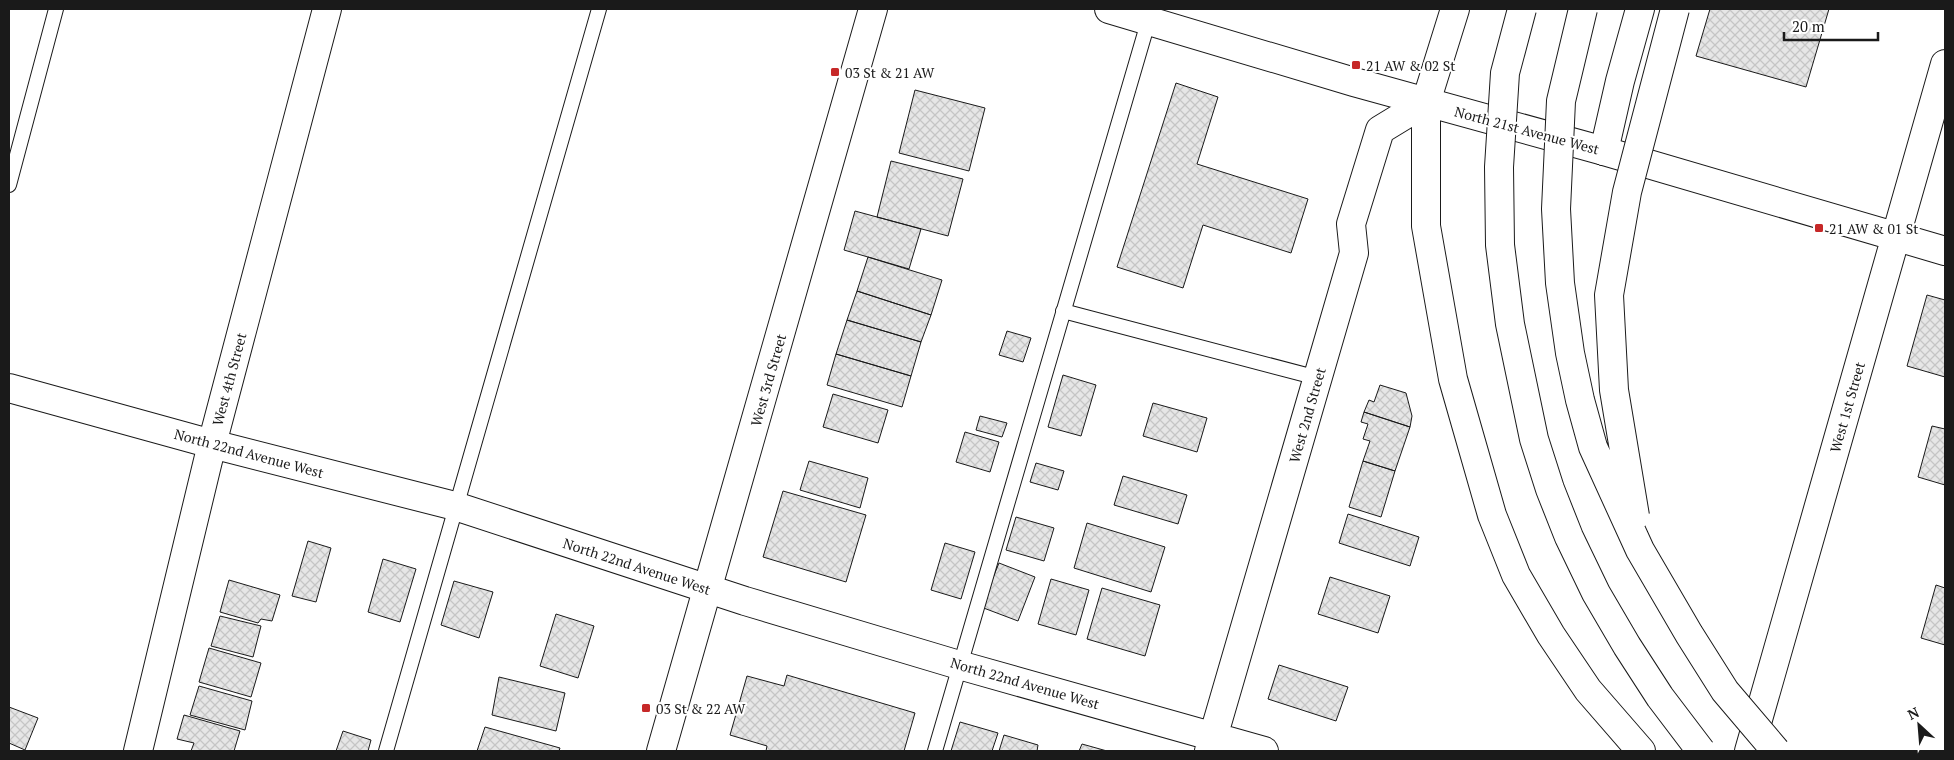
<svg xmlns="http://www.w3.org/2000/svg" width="1954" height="760" font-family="'PT Serif',serif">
  <defs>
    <pattern id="building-cross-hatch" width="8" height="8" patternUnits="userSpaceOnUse" patternTransform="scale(1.25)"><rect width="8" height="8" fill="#e6e6e6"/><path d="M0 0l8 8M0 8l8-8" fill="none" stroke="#c5c5c5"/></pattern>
  </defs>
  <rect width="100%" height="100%" fill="#fff"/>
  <path fill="url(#building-cross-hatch)" stroke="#1a1a1a" d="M1710 9H1829L1806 87 1696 56Z
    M1176 83 1218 97 1197 164 1308 199 1291 253 1203 225 1183 288 1117 267Z
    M915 90 985 108 969 171 899 153Z
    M891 161 963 179 948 236 877 217Z
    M855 211 921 229 909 269 844 250Z
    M868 257 942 280 931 315 857 291Z
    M857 291 931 315 921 342 847 320Z
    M1927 295 1945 300V377L1907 366Z
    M847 320 921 342 911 376 836 354Z
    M1007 331 1031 338 1023 362 999 355Z
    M836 354 911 376 902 407 827 385Z
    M1063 375 1096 385 1081 436 1048 427Z
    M1380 385 1406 393 1412 416 1410 427 1364 412 1369 400 1374 402Z
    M833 394 888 410 878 443 823 427Z
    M1153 403 1207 418 1197 452 1143 436Z
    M1364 412 1410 427 1395 471 1363 461 1370 441 1363 439 1368 424 1361 422Z
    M980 416 1007 423 1002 437 976 430Z
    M1932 426 1945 429V485L1918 477Z
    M965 432 999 442 990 472 956 462Z
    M809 461 868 478 860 508 800 490Z
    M1363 461 1395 471 1381 517 1349 507Z
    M1036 463 1064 471 1058 490 1030 482Z
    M1123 476 1187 495 1178 524 1114 505Z
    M783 491 866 515 846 582 763 557Z
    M1348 514 1419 537 1410 566 1339 543Z
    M1016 517 1054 528 1044 561 1006 550Z
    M1087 523 1165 547 1151 592 1074 568Z
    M308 541 331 548 316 602 292 596Z
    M945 543 975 552 961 599 931 590Z
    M383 559 416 569 400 622 368 612Z
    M999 563 1035 577 1018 621 981 607Z
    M1330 577 1390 596 1378 633 1318 614Z
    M1051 579 1089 590 1076 635 1038 624Z
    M229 580 280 595 272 621 261 619 258 623 220 612Z
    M454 581 493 592 479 638 441 625Z
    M1936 585 1945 588V645L1921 638Z
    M1102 588 1160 605 1145 656 1087 639Z
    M556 614 594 626 578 678 540 666Z
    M220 616 261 626 253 657 211 646Z
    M209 648 261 663 251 697 199 682Z
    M1279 665 1348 687 1336 721 1268 699Z
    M787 675 915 713 904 751H766L767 746 730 735 747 676 784 686Z
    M499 677 565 693 556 731 492 715Z
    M199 686 252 701 245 730 190 715Z
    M9 707 38 718 25 750 9 743Z
    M184 715 240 731 234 751H191L194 743 177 739Z
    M960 722 998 733 992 751H951Z
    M485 727 560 748 559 751H477Z
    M343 731 371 740 368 751H336Z
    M1004 735 1038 745 1037 751H999Z
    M1082 744 1107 751H1079Z"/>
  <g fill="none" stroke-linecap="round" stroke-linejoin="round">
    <defs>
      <path id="service" d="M9 185 56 9
        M1063 311 1318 378
        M386 751 599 9
        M935 751 1149 19"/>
      <path id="minor" d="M9 388 212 444 455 506 745 601 959 665 1264 751
        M138 751 212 444 327 9
        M1209 751 1354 253 1351 224 1380 130 1426 102"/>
      <path id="tertiary" d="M1604 151 1945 251
        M1749 751 1945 64"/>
      <path id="secondary" d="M1109 9 1354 82 1604 151
        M661 751 873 9"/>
      <path id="trunk" d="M1455 9 1426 102V226L1453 379 1492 515 1516 575 1551 635 1588 690 1641 751
        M1604 151 1620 81 1640 9"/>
    </defs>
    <use href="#service" stroke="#1a1a1a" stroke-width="16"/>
    <use href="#minor" stroke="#1a1a1a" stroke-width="30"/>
    <use href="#tertiary" stroke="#1a1a1a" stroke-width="30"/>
    <use href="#secondary" stroke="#1a1a1a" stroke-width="30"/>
    <use href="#trunk" stroke="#1a1a1a" stroke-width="30"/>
    <use href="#service" stroke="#fff" stroke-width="14"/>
    <use href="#minor" stroke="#fff" stroke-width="28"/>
    <use href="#tertiary" stroke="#fff" stroke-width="28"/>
    <use href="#secondary" stroke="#fff" stroke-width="28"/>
    <use href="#trunk" stroke="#fff" stroke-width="28"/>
    <defs>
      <path id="trunk-bridge" d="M1522 9 1505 73 1499 167 1500 245 1510 324 1534 439 1550 489 1569 537 1596 593 1627 646 1660 697 1701 751
        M1583 9 1561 101 1556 209 1560 283 1570 353 1580 400 1593 447 1640 550 1689 634 1725 691 1776 751
        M1635 516 1614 390 1609 295 1627 192 1675 9"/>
    </defs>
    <use href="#trunk-bridge" stroke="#1a1a1a" stroke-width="30" stroke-linecap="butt"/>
    <use href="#trunk-bridge" stroke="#fff" stroke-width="28"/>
  </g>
  <g fill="#c62828" stroke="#fff" stroke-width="2">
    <rect x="1351" y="60" width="10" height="10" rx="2.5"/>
    <rect x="830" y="67" width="10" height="10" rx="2.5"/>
    <rect x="1814" y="223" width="10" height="10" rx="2.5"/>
    <rect x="641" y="703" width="10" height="10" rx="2.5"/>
  </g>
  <g text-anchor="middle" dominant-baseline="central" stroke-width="4" stroke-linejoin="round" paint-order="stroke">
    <g font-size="14" fill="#1a1a1a" stroke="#fff" text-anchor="start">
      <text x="1366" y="65">21 AW &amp; 02 St</text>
      <text x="845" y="72">03 St &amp; 21 AW</text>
      <text x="1829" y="228">21 AW &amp; 01 St</text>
      <text x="656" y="708">03 St &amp; 22 AW</text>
    </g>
    <g font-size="14" fill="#1a1a1a" stroke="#fff">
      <text transform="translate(1527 130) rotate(15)">North 21st Avenue West</text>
      <text transform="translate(229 379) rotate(-75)">West 4th Street</text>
      <text transform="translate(768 380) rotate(-74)">West 3rd Street</text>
      <text transform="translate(1847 407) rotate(-74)">West 1st Street</text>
      <text transform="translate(1307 415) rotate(-74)">West 2nd Street</text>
      <text transform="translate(249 453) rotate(15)">North 22nd Avenue West</text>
      <text transform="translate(637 566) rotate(18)">North 22nd Avenue West</text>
      <text transform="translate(1025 683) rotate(16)">North 22nd Avenue West</text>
    </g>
  </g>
  <rect width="1954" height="760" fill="none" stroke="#1a1a1a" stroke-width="20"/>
  <g transform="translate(1919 725) rotate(334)" stroke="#ffffff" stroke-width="4" paint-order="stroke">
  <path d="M0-4L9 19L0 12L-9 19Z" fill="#1a1a1a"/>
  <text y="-8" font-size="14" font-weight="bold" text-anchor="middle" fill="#1a1a1a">N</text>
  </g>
  <path d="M1784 32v8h94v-8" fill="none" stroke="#1a1a1a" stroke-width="2.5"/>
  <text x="1792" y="32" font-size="15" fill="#1a1a1a" stroke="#ffffff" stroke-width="4" paint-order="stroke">20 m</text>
</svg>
